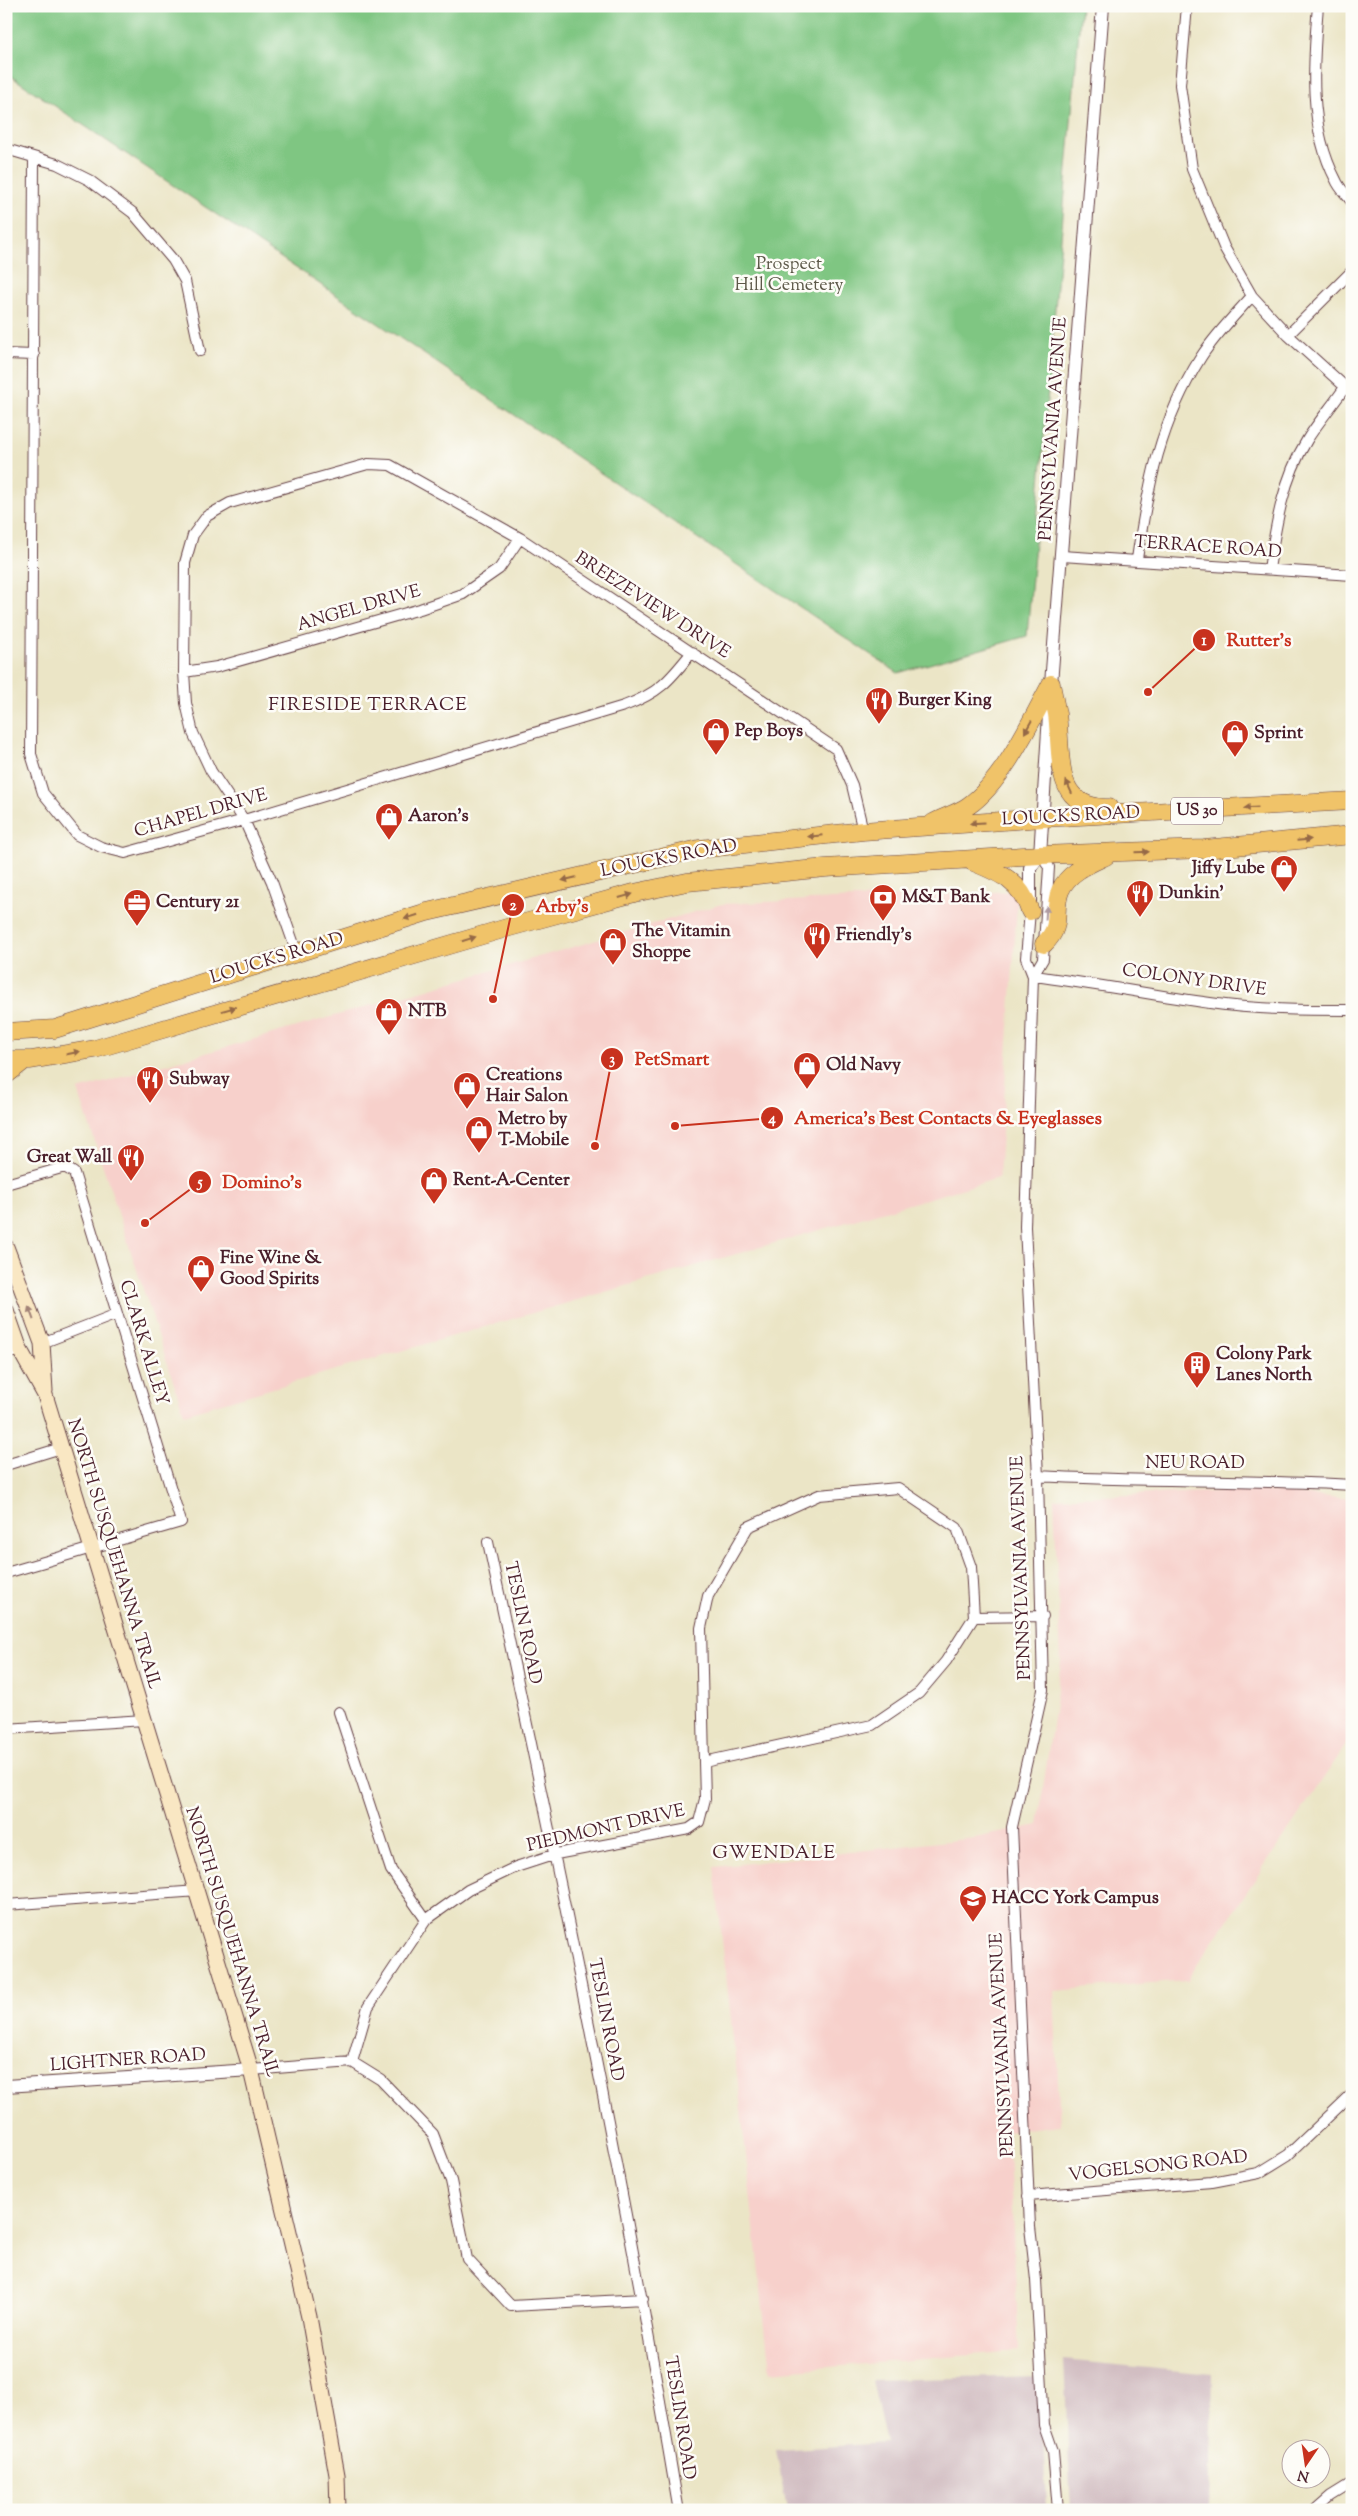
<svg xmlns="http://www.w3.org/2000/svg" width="1358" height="2516" font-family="'Sorts Mill Goudy',serif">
  <rect width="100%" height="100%" fill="#fdfcf7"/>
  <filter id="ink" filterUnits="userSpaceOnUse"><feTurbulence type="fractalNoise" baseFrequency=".02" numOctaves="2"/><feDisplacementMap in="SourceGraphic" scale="10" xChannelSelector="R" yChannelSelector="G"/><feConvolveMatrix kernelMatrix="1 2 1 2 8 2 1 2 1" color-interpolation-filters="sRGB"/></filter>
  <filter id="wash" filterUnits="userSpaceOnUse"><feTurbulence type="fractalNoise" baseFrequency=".0096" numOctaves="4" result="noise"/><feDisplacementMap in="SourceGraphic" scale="20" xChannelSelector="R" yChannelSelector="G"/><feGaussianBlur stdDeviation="1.12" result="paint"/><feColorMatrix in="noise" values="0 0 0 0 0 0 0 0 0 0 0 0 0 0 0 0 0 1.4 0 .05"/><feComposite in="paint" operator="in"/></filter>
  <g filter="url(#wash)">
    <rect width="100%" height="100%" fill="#ebe5c6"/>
    <path fill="#f7d0cb" d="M1018 891 999 1178 184 1414 78 1090 722 904Z
      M1255 1490 1352 1499V1736L1187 1980 1054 1991 1060 2125 1008 2131 1019 2351 770 2372 714 1867 975 1838 1038 1825 1061 1662 1054 1498Z"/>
    <path fill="#d2bec2" d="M1064 2360 1212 2374 1209 2510H1071Z
      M1041 2376 1046 2510H787L776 2450 886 2443 872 2380Z"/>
    <path fill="#7fc682" stroke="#647256" d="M6 6H1081L1027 636 898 673 6 73Z"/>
  </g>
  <g filter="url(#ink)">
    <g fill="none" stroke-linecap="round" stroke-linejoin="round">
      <defs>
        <path id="minor" d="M1187 6 1180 85 1192 169 1224 247 1252 296 1288 335 1352 393
          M1318 6C1313 63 1308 127 1336 180 1339 188 1347 195 1352 202
          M6 149 57 164 89 180 133 213 173 260 185 281 200 351
          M34 158 31 754 43 793 77 835 101 847 125 853 244 820 624 706C659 693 669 681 692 652
          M1288 335 1352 271
          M6 354 34 355
          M1062 556 1352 575
          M1137 559C1148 485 1160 422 1201 357 1215 335 1235 315 1252 296
          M1269 569C1276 524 1283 479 1307 440 1318 422 1333 405 1345 387
          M184 672 217 667 420 609 463 594 499 569 520 538
          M1030 911 1026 958 1033 976 1025 1227 1038 1476 1043 1690 1012 1827 1030 2227 1036 2280 1044 2425 1053 2451 1058 2510
          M297 953 272 882 244 820 211 771 193 733 186 703 184 672 185 563 193 535 207 516 230 503 368 464 390 465 520 538 836 749 852 785 863 831
          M1033 976C1093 983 1151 995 1210 1003 1257 1010 1305 1010 1352 1010
          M1033 976 1043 959 1049 867 1040 855
          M6 1184 65 1167 74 1173 181 1522 6 1573
          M42 1343 117 1314
          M6 1354 20 1350
          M6 1465 61 1448
          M1038 1476C1143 1482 1247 1479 1352 1485
          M488 1542C557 1862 624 2183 678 2506
          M974 1617 1043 1616
          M339 1712 391 1870 426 1920
          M6 1729 144 1720
          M6 1905 198 1891
          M352 2062 368 2007 426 1920 468 1890 516 1867 556 1854 689 1829 699 1822 705 1799 704 1762 701 1628 708 1596 748 1527 819 1495 898 1488 957 1528 971 1567 974 1617 946 1661 919 1693 872 1725 704 1762
          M251 2070 352 2062 381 2080 433 2134 451 2181 467 2259 511 2306 643 2299
          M1028 2196 1212 2182 1259 2173 1288 2155 1352 2094
          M1315 2510 1331 2496 1352 2483"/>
        <path id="tertiary" d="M1030 906V868L1040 855 1051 684 1103 6
          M6 2086 251 2070"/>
        <path id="secondary" d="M6 1247 42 1343 45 1391
          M6 1310 20 1350 45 1395 251 2070 309 2317 337 2475 338 2510"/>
        <path id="trunk" d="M1051 684C1053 694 1055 704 1057 714 1060 734 1058 773 1069 790 1077 803 1094 809 1109 808
          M933 823C944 817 958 813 968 806 1003 782 1031 721 1051 684
          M971 861C1000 873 1020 880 1030 911
          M1044 944C1064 925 1052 912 1060 891 1068 872 1089 864 1106 856
          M6 1032 55 1029 427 912 699 849 863 831 1043 818 1352 801
          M6 1060H31L95 1049 510 927 634 893 687 882 825 868 1040 855 1204 849 1352 835
          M6 1075 25 1060"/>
      </defs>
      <use href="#minor" stroke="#623d42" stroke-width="12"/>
      <use href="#tertiary" stroke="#623d42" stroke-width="14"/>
      <use href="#secondary" stroke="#623d42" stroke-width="17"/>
      <use href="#trunk" stroke="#623d42" stroke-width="19"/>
      <use href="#minor" stroke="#fff" stroke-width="10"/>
      <use href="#tertiary" stroke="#fff" stroke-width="12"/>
      <use href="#secondary" stroke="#f9e7c3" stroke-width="15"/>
      <use href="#trunk" stroke="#f0c369" stroke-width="18"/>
    </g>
    <defs><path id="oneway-solid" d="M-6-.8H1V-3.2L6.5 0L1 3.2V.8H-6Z" transform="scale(1.25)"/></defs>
    <g fill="#956947">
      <use href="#oneway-solid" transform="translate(1028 727) rotate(119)"/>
      <use href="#oneway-solid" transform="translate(1069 787) rotate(-114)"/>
      <use href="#oneway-solid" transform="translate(1251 808) rotate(177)"/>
      <use href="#oneway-solid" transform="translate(977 823) rotate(176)"/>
      <use href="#oneway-solid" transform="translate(815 836) rotate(174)"/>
      <use href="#oneway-solid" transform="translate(1304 840) rotate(-5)"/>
      <use href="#oneway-solid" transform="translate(1142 852) rotate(-2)"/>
      <use href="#oneway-solid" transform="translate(569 879) rotate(167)"/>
      <use href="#oneway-solid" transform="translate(626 896) rotate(-16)"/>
      <use href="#oneway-solid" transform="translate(411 917) rotate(163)"/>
      <use href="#oneway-solid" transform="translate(469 939) rotate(-17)"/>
      <use href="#oneway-solid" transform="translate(229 1009) rotate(-16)"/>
      <use href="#oneway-solid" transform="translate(73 1053) rotate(-12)"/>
    </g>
    <use fill="#ae9aa0" href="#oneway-solid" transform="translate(1046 913) rotate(-86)"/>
    <use fill="#a28377" href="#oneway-solid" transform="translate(31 1313) rotate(-110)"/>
  </g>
  <defs>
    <symbol id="restaurant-pin" viewBox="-11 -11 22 30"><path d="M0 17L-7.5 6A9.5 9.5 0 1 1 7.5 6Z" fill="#c8321e" stroke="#fdfcf7"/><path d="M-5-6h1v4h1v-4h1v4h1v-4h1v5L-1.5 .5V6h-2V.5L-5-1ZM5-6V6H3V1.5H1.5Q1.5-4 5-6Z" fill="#fff"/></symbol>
    <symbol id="shop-pin" viewBox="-11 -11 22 30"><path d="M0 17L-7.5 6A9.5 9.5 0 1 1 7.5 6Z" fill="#c8321e" stroke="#fdfcf7"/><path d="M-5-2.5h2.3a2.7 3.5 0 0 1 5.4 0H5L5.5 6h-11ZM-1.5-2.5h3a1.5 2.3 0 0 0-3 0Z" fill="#fff"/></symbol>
    <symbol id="bank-pin" viewBox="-11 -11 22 30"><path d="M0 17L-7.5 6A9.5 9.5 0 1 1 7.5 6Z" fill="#c8321e" stroke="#fdfcf7"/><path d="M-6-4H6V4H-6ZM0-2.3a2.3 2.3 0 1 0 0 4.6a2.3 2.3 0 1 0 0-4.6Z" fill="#fff"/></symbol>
    <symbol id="office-pin" viewBox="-11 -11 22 30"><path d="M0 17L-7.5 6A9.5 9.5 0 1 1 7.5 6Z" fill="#c8321e" stroke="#fdfcf7"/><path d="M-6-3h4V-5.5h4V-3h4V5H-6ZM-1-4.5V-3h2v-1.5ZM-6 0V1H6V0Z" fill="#fff"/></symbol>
    <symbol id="building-pin" viewBox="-11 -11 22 30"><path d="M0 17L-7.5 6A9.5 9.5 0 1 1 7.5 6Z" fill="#c8321e" stroke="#fdfcf7"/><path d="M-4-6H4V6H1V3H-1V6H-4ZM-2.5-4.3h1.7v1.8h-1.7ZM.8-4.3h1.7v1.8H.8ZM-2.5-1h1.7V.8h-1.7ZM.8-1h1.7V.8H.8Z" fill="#fff"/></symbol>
    <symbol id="university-pin" viewBox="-11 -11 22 30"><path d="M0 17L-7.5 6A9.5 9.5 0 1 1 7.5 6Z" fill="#c8321e" stroke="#fdfcf7"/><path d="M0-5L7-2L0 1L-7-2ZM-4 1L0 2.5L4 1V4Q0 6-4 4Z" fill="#fff"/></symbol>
  </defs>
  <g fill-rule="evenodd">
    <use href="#restaurant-pin" x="863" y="685" width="32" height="43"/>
    <use href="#shop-pin" x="700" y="716" width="32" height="43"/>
    <use href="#shop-pin" x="1219" y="718" width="32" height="43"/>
    <use href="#shop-pin" x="373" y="801" width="32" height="43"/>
    <use href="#shop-pin" x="1268" y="853" width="32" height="43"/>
    <use href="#restaurant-pin" x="1124" y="878" width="32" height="43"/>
    <use href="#bank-pin" x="867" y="882" width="32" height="43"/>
    <use href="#office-pin" x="121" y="887" width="32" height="43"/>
    <use href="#restaurant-pin" x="801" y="920" width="32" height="43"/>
    <use href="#shop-pin" x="597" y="926" width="32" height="43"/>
    <use href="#shop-pin" x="373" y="996" width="32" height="43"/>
    <use href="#shop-pin" x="791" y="1050" width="32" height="43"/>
    <use href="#restaurant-pin" x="134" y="1064" width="32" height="43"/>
    <use href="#shop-pin" x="451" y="1070" width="32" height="43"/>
    <use href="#shop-pin" x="463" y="1114" width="32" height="43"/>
    <use href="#restaurant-pin" x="115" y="1142" width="32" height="43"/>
    <use href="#shop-pin" x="418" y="1165" width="32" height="43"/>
    <use href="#shop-pin" x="185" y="1253" width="32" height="43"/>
    <use href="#building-pin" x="1181" y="1349" width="32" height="43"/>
    <use href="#university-pin" x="957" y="1883" width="32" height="43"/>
  </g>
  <g text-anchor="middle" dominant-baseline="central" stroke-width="5" stroke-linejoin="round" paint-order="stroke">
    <rect fill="#fdfcf7" stroke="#806168" stroke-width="1" x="1171" y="797.5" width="52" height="27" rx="4"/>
    <g font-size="16" font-weight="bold" fill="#4a1f2b">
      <text x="1197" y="811">US 30</text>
    </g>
    <g font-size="18" fill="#5d5949" stroke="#fdfcf7">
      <text x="789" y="265">Prospect<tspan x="789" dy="21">Hill Cemetery</tspan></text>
    </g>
    <g font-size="18" fill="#4a1f2b" stroke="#fdfcf7">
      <text transform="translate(1054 429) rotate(-86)">PENNSYLVANIA AVENUE</text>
      <text transform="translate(1208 548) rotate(4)">TERRACE ROAD</text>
      <text transform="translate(652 606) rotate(33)">BREEZEVIEW DRIVE</text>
      <text transform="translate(359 609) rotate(-16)">ANGEL DRIVE</text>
      <text transform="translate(201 814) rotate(-16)">CHAPEL DRIVE</text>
      <text transform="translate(1071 817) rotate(-3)">LOUCKS ROAD</text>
      <text transform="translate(669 859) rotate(-11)">LOUCKS ROAD</text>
      <text transform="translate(277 959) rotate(-17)">LOUCKS ROAD</text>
      <text transform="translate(1194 981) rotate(8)">COLONY DRIVE</text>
      <text transform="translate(143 1343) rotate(73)">CLARK ALLEY</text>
      <text x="1195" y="1464">NEU ROAD</text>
      <text transform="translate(113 1554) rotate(73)">NORTH SUSQUEHANNA TRAIL</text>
      <text transform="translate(1022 1568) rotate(-92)">PENNSYLVANIA AVENUE</text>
      <text transform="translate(522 1623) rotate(78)">TESLIN ROAD</text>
      <text transform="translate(606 1829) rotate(-13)">PIEDMONT DRIVE</text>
      <text transform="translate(231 1942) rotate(73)">NORTH SUSQUEHANNA TRAIL</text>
      <text transform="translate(605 2020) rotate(79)">TESLIN ROAD</text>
      <text transform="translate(1003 2045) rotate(-93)">PENNSYLVANIA AVENUE</text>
      <text transform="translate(128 2061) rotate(-4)">LIGHTNER ROAD</text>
      <text transform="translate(1158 2167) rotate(-6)">VOGELSONG ROAD</text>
      <text transform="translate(679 2418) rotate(81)">TESLIN ROAD</text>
    </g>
    <g font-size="18" font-weight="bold" fill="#4a1f2b" stroke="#fdfcf7" text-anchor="start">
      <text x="898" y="701">Burger King</text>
      <text x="735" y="732">Pep Boys</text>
      <text x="1254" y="734">Sprint</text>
      <text x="408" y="817">Aaron's</text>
      <text x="1265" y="869" text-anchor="end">Jiffy Lube</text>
      <text x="1159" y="894">Dunkin'</text>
      <text x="902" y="898">M&amp;T Bank</text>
      <text x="156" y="903">Century 21</text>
      <text x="632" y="932">The Vitamin<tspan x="632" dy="21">Shoppe</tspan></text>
      <text x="836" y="936">Friendly's</text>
      <text x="408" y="1012">NTB</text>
      <text x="826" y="1066">Old Navy</text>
      <text x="486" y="1076">Creations<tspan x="486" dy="21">Hair Salon</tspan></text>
      <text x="169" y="1080">Subway</text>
      <text x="498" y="1120">Metro by<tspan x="498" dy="21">T-Mobile</tspan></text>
      <text x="112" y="1158" text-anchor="end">Great Wall</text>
      <text x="453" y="1181">Rent-A-Center</text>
      <text x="220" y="1259">Fine Wine &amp;<tspan x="220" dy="21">Good Spirits</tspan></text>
      <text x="1216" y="1355">Colony Park<tspan x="1216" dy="21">Lanes North</tspan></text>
      <text x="992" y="1899">HACC York Campus</text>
    </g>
    <g font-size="19" letter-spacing="1" fill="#4a1f2b" stroke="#fdfcf7">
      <text x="368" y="705">FIRESIDE TERRACE</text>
      <text x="774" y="1853">GWENDALE</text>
    </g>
  </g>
  <path fill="none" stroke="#c8321e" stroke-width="2" d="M1148 692L1204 640M493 999L513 905M595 1146L612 1059M675 1126L772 1118M145 1223L200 1182"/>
  <g fill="#c8321e" stroke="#fdfcf7" stroke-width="2">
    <circle cx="1148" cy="692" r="5"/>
    <circle cx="493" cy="999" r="5"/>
    <circle cx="595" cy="1146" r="5"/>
    <circle cx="675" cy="1126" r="5"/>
    <circle cx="145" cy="1223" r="5"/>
    <circle cx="1204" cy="640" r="12"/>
    <circle cx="513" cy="905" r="12"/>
    <circle cx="612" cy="1059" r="12"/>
    <circle cx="772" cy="1118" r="12"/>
    <circle cx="200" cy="1182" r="12"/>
  </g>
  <g font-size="15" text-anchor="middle" font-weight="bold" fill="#fff">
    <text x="1204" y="645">1</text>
    <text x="513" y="910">2</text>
    <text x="612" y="1064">3</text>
    <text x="772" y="1123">4</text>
    <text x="200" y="1187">5</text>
  </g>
  <g font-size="19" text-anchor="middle" font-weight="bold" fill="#c8321e" stroke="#fdfcf7" stroke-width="5" stroke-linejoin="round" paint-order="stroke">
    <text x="1259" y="646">Rutter's</text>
    <text x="562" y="912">Arby's</text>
    <text x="672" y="1065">PetSmart</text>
    <text x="948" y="1124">America's Best Contacts &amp; Eyeglasses</text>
    <text x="262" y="1188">Domino's</text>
  </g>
  <rect width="1358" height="2516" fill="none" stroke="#fdfcf7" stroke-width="25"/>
  <g transform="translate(1306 2464) rotate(193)"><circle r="24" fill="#fdfcf7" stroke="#b5a4a5"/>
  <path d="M0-4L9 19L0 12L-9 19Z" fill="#c8321e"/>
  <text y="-8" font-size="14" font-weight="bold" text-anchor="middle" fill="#4a1f2b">N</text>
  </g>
</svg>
